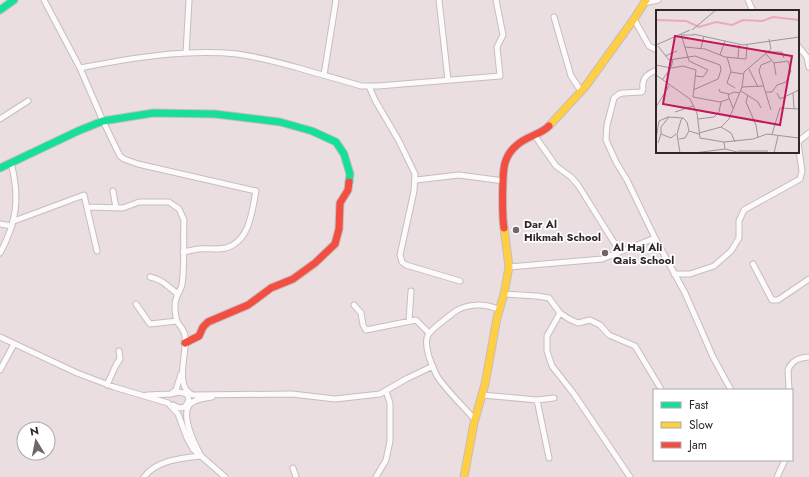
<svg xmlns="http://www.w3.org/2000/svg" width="809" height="477" font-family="Jost,sans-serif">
  <rect width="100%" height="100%" fill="#eadee1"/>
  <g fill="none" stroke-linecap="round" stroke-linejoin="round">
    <defs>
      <path id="street" d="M44 0 80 68 103 121 120 156 124 159 138 164 256 191C252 211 250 241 226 248 217 250 207 248 198 249 193 250 188 251 183 252
        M439 0 448 80
        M748 0 753 11
        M644 3 658 0
        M554 17 571 76 581 91
        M634 19 649 46 657 50
        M798 46 807 57 809 67
        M186 53 189 0
        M80 68C131 58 185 49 237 54 259 57 281 63 302 69 322 75 342 80 361 86H378L500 76 497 47 503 35 496 0
        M657 70C651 72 644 76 643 83 642 87 644 88 642 92L623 93 619 94 614 98 607 125 606 140 616 162 627 180 655 238 685 293 713 357 731 390
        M324 75 336 0
        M369 86 375 100 399 141 415 174 414 191 400 255 402 262 406 265 460 281
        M0 119 28 101
        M535 136 556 166 571 177 578 185 620 252
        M416 180 459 175 504 181
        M113 191 116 208
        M87 207 123 208 139 202H169L179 209 184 220C183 241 185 264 182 285 180 292 175 297 175 305 175 310 175 318 178 323 181 327 184 330 185 336 188 352 173 387 193 395L292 394 335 399 380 394 406 379 433 366
        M14 221 84 195 97 251
        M0 224 12 226
        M0 253C17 222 20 197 11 163
        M753 264 772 300H778L809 279
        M509 267 602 259 655 238
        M674 274H690L714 266 731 251 739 238V221L744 210 800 179 802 171 798 143 800 140 809 133
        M150 277C162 279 168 287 178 294
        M504 294 537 296 549 298 560 313 569 319 578 323 590 320 600 325 609 335 635 346 661 389
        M136 304 150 324 177 321
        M354 305 361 313 363 325 366 330 416 320 429 333
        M560 313 547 336V351L552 366 574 394 630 477
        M409 321 411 291
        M0 337 77 373 114 387 168 403 178 414 187 438 193 449 225 477
        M0 370 14 344
        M107 385 116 365 120 359 119 351
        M789 390 788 370C792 360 799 358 809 357
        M172 393 176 390 181 374
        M147 395 171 394 179 392 187 394 189 400 185 407 180 408 173 405
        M482 395 537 400 554 398
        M537 400 549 458
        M475 420C464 407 446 390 437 376 432 367 423 345 428 335 432 328 446 319 453 313 466 303 485 303 500 310
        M293 468 296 477
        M144 477C157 460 182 458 201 456 195 444 181 418 189 405 194 399 205 398 212 397
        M376 477 386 460 390 441V403L386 391
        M777 477 785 460"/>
      <path id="fast" d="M0 10 14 0
        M0 168 78 131 103 121 153 113 215 114 280 122 312 131 336 142 344 154 350 174 349 182"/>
      <path id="slow" d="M549 126 585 87 634 19 646 0
        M464 477 474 423 485 384 497 318 504 294 509 267 504 228"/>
      <path id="jam" d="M504 228C502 216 502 173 505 163 507 156 512 149 517 145 527 136 540 135 549 126
        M185 343 199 336 203 327 208 322 248 305 271 288 293 279 315 263 335 244 339 229 340 203 348 190 349 182"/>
    </defs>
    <use href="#street" stroke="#c7bdbf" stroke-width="7"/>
    <use href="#fast" stroke="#c7bdbf" stroke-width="9"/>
    <use href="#slow" stroke="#c7bdbf" stroke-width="9"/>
    <use href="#jam" stroke="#c7bdbf" stroke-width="9"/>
    <use href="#street" stroke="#fcfafa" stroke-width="5"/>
    <use href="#fast" stroke="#16e098" stroke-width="7"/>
    <use href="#slow" stroke="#ffcf43" stroke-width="7"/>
    <use href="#jam" stroke="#f24e42" stroke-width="7"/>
  </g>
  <g fill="#706669" stroke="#fff" stroke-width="1.5">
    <circle cx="516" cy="230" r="4"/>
    <circle cx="605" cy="253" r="4"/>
  </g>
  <g text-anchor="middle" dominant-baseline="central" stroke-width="3.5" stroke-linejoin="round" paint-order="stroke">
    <g font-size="11" font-weight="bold" fill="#2f2629" stroke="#fff" text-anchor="start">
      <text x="524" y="224">Dar Al<tspan x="524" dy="13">Hikmah School</tspan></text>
      <text x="613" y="247">Al Haj Ali<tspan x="613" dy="13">Qais School</tspan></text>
    </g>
  </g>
  <g transform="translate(656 10)">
    <rect width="143" height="143" fill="#eadee1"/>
    <path fill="none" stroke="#e9aabc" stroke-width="2" d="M0 10 30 11 43 17 60 12 76 15 87 10 106 11 117 7 143 10"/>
    <path fill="none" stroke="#9f9497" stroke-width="1" d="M36 20 60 0M25 24 33 51 52 60 47 67 40 66M37 24 87 35 143 27M25 25H38M0 35 34 20M2 36 13 50 39 46 64 55 65 60 62 69 37 80M29 37 49 39 69 47 90 49 91 35M45 38 48 26M112 42H126L128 48M64 45 69 31M9 46 21 41M71 47 75 61 71 73 79 78M82 48 83 35M118 53 120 65M0 55 15 58M16 58 27 56 40 60 37 87 64 92 73 89M93 59 102 77M75 62 87 64M0 65 34 89 41 103 44 128 68 132 69 139M6 70 15 58 17 49M86 77 108 76M63 79 64 82 73 84M85 81 102 92 105 98M110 82H116L121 75 130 72 135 61 132 51 118 53 110 44M121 83 124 89 143 80M137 83 138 99M92 85 90 92 100 115 102 128M0 97 13 76M77 98 72 85 78 82 84 83M115 100 103 61 105 55 115 51M19 102 37 96M42 109 58 107 63 102 65 92M65 117 75 123 79 132M43 123 65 117 73 109 86 77 88 62 115 39 113 29M5 124V117L13 107M116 124 124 98 143 99M0 129 3 111 12 107 27 108M23 129 29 128 33 121M68 132 97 129 111 124 143 128M2 133 5 124 15 128 20 124M82 141H112M24 143 21 124 25 110 27 108 31 112 33 121 43 124M38 143 69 139 85 143M118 143 122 126"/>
    <path fill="#c2185b" fill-opacity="0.15" stroke="#c2185b" stroke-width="2" d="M19 26 136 46 124 115 7 94Z"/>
    <rect width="143" height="143" fill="none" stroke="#2f2629" stroke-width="2"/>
  </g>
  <rect x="653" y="389" width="140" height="72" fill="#ffffff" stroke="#aca8a9"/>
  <rect x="661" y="402" width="20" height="6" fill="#16e098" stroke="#aca8a9"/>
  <text x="689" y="409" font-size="12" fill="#2f2629">Fast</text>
  <rect x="661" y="422" width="20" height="6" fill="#ffcf43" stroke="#aca8a9"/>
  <text x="689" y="429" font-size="12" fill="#2f2629">Slow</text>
  <rect x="661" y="442" width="20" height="6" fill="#f24e42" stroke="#aca8a9"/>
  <text x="689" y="449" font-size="12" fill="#2f2629">Jam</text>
  <g transform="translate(36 441) rotate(350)"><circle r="19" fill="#ffffff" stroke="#aca8a9"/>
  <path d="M0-3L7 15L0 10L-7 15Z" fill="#706669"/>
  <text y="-6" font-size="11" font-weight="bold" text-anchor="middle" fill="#2f2629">N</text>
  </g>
</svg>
